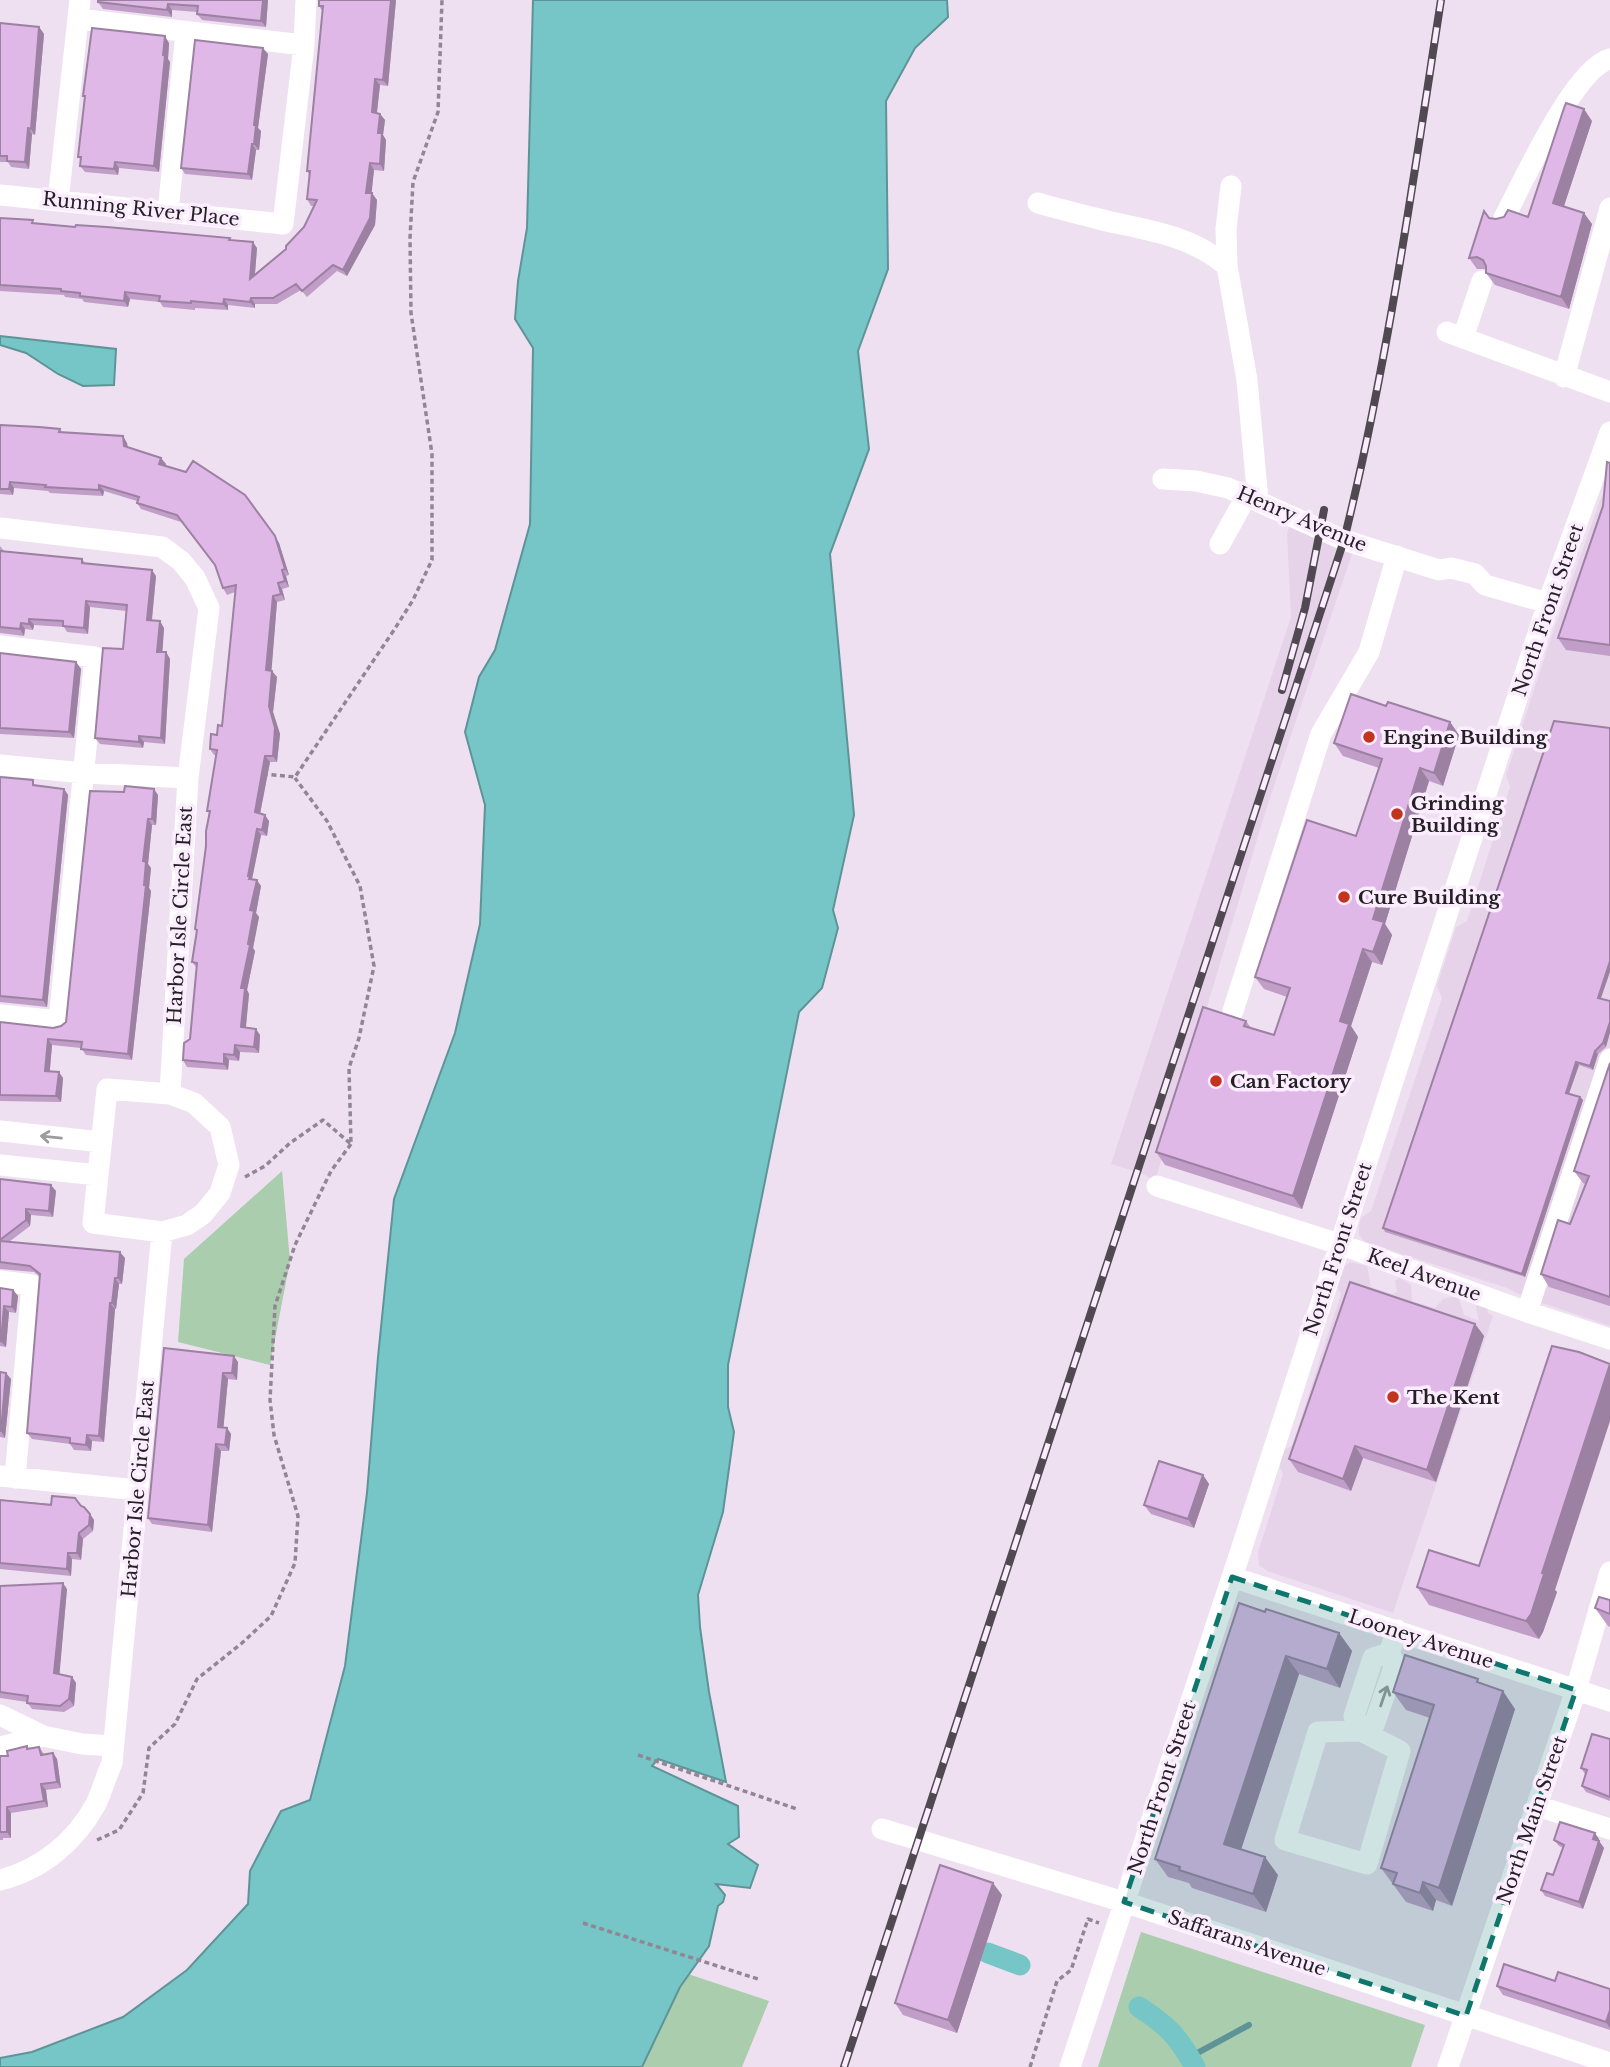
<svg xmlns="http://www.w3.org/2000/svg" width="1610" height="2067" font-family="'Libre Baskerville',serif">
  <rect width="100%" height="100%" fill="#eee0f0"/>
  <path fill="#e6d3ea" d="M1610 473V1326L1525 1297 1507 1288 1365 1242 1359 1235V1224L1362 1217 1371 1211 1442 998 1437 986 1456 927 1467 921 1510 787 1506 775 1550 641Z
    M1290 524 1352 554 1265 813 1155 1181 1143 1174 1111 1164 1291 617 1287 534Z
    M1351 1262 1367 1266 1371 1287 1392 1294 1397 1292 1395 1281 1400 1278 1411 1285 1412 1301 1435 1308 1443 1299 1458 1296 1464 1315 1479 1321 1476 1307 1477 1304 1487 1307 1488 1313 1493 1316 1393 1613 1267 1571 1259 1565 1258 1552 1283 1474 1280 1468 1281 1456 1283 1450 1292 1446 1341 1294 1337 1287 1345 1266Z"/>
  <path fill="#a9cdad" d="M282 1171 290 1261 270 1365 178 1342 184 1259Z
    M1141 1932 1425 2025 1411 2067H1098Z
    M688 1974 769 2001 742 2067H642L680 1987Z"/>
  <path fill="#76c6c7" stroke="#5e9497" stroke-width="2" d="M533 0H947L948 17 915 48 886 101 888 269 858 351 869 449 830 554 854 815 833 910 838 928 822 988 799 1012 728 1365V1407L734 1432 723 1512 698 1595 700 1627 709 1692 726 1782 658 1759 652 1766 738 1806 739 1837 728 1844 758 1865 750 1888 716 1884 725 1895 723 1902 718 1906 709 1946 680 1987 642 2067H0V2058L32 2052 123 2017 187 1970 248 1904 250 1871 281 1811 310 1800 345 1666 367 1493 378 1357 394 1199 455 1033 480 924 485 805 465 732 479 677 495 650 530 524 533 348 515 319 518 281 527 228Z
    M0 336 116 349 114 385 83 386 58 374 26 353 0 345Z"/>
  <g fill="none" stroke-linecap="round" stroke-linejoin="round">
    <path stroke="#5e9497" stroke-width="6" d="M1190 2057 1249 2025"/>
    <path stroke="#76c6c7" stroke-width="21" d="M988 1953 1020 1965
      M1139 2007C1168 2026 1178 2036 1195 2067"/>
    <path stroke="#908792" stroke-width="3.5" stroke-dasharray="5 3.5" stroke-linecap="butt" d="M263 774 295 777 394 630 413 600 432 560V454L411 313 410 238 413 182 438 112 442 0
      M245 1177 265 1166 290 1143 323 1120 351 1144 349 1068 359 1038 374 966 360 886 327 821 295 778
      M638 1755 797 1809
      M97 1840 119 1830 143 1793 149 1748 175 1724 197 1679 242 1643 271 1616 295 1563 298 1516 274 1435 270 1400 275 1306 295 1245 331 1171 351 1144
      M583 1923 758 1979
      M1030 2067 1057 1981 1071 1970 1088 1919 1099 1923"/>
    <path stroke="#fff" stroke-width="21" d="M78 19 304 45
      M1231 186 1226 229 1227 266 1247 380 1258 500
      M0 195 283 224 304 45 306 0
      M58 201 80 0
      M1038 203C1062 210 1087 216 1111 222 1153 231 1193 237 1227 266
      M168 212 186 32
      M1504 218C1522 184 1574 68 1610 59
      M1447 332 1610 392
      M1463 338 1482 281
      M1564 377 1610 208
      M1163 479 1196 481 1228 488 1344 540 1439 570 1451 568 1475 574 1485 585 1548 603
      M0 528 162 547 181 561 195 578 209 608 188 778 170 1094
      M1220 544 1247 495
      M0 646 95 657 59 1021 0 1015
      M0 765 84 773 188 778
      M1233 1011 1321 734 1369 652 1397 556
      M107 1089 170 1094 194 1103 220 1127 229 1165 220 1193 203 1214 187 1225 162 1232 93 1223Z
      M0 1131 101 1142
      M0 1165 98 1175
      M1157 1186 1339 1244 1527 1312 1610 1339
      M0 1281 32 1285 15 1478
      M1527 1312 1610 1059
      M0 1476 137 1490
      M1232 1577 1610 1701
      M1389 1653 1373 1658 1354 1716 1361 1731 1400 1751 1367 1864 1285 1840 1318 1732 1361 1731 1374 1725 1395 1664 1389 1653 1397 1630
      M0 1715 43 1736 82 1744 113 1746
      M0 1747 43 1736
      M1537 1806 1610 1829
      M882 1829 1124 1902 1610 2063
      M0 1880C41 1870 75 1842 96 1804 102 1791 106 1776 112 1763L162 1232
      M1070 2067 1241 1550 1548 603 1610 432
      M1448 2067 1576 1690 1610 1572"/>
    <defs>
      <path id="rail" d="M1282 690 1305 608 1324 510
        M844 2067 1344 540C1388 362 1413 181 1441 0"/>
    </defs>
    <use href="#rail" stroke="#504951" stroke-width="8"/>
    <use href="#rail" stroke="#fbedfe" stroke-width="5" stroke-dasharray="16" stroke-linecap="butt"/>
  </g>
  <path fill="#c09ec7" d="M98 0H268L266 27 202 20 197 14V12L172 10V17L103 9 98 2Z
    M396 0 388 86 380 85 377 113 380 114 385 120 383 135 386 140 384 171 374 170 371 193 377 200 375 225 347 276 337 271 307 297 301 290 277 304H255V308L228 305V310L195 308V310L163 307 160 302 130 299 128 307 84 302 82 299 65 297 64 295 0 291V218L34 223 75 227 230 238 231 240 257 248 255 274 286 249 304 227 314 206H311L307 199 309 174 307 171 323 12 319 6Z
    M0 23 39 27 44 34 35 135 32 134 29 169 11 167 8 162H0Z
    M169 43 168 59 170 62 159 172 119 168 118 175 85 172 80 166 81 160 78 157 85 99 83 96Z
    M268 54 258 128 261 131 259 150H256L252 180 185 174 181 168Z
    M1592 121 1564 206 1592 224 1569 309 1495 285 1486 273V269H1477L1469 258 1489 218 1496 219 1528 217Z
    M0 425 60 429 62 432 127 443 128 447 166 464 165 466 279 543 289 575 286 576 289 587 282 589 285 600 277 602 271 671 277 677 273 712 280 734 277 762H270L260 814 269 821 267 836 261 835 252 879 261 886 256 913 259 917 253 948 255 951 247 990 249 994 246 1028 260 1035 259 1053 240 1052 239 1061 229 1060 228 1070 187 1067 183 1060 190 1039 197 968 192 962 197 932 195 929 206 846 209 813 207 811 216 755H214L210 749 222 726 235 592 227 595 223 588 215 566 181 522 141 509 137 503V501L104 491 103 496 50 493 48 491 14 488 13 495 0 494Z
    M1610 463V656L1566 650 1558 638 1603 506Z
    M0 546 4 551 82 559 85 563 156 576 152 621 164 628 162 652H166L170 659 165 744 144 742 143 748 100 744 95 738 123 649 126 611 90 607 88 634 67 632 64 627 34 625 33 630 25 629 24 636 0 633Z
    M0 653 76 662 81 669 74 738 0 734Z
    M1386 706 1450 722 1459 735 1443 786 1429 781 1385 924 1392 935 1382 965 1372 962 1351 1026 1358 1037 1302 1209 1165 1165 1156 1152 1246 1021 1251 1028 1274 1035 1287 997 1264 989 1255 977 1356 836 1379 768 1343 756 1334 743Z
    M0 777 37 785 64 789 68 795 47 1007 0 1002Z
    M90 791 158 795 156 825H152L148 864 151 868 149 888 151 891 132 1060 86 1055 81 1048 52 1045 50 1071 63 1078 61 1102 0 1101V1022L53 1028 61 1026 66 1022Z
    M1601 999 1606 1047 1598 1054 1593 1070 1579 1065 1569 1094 1580 1097 1583 1100 1525 1277 1385 1232 1383 1228Z
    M1610 1063V1306L1549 1287 1541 1274 1570 1224 1585 1184 1583 1183 1574 1171Z
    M0 1179 56 1191 53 1217 31 1215 30 1226 9 1242 125 1258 122 1284H119L116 1309H115L104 1442 92 1441 91 1451 74 1450 70 1444 32 1439 27 1433 40 1277 34 1272 0 1269Z
    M0 1288 13 1290 18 1296 16 1313 9 1312 6 1347 0 1346Z
    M1475 1324 1484 1336 1436 1482 1363 1458 1351 1491 1298 1472 1289 1459Z
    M164 1348 238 1362 237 1380 228 1379 223 1427 227 1428 231 1434 229 1451H221L212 1532 152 1524 148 1518Z
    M0 1372 11 1379 5 1438 0 1437Z
    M1203 1475 1209 1484 1194 1528 1151 1514 1144 1505Z
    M0 1500 81 1506 90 1514 94 1520 93 1531 83 1539 81 1560 72 1559 71 1576 0 1569Z
    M0 1586 67 1589 59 1674 72 1677 76 1683 74 1706 64 1712 32 1709 27 1702 0 1698Z
    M1417 1587 1555 1590 1557 1592 1543 1632 1539 1639 1429 1605Z
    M1610 1600V1627L1608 1626 1595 1608Z
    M1239 1603 1339 1633 1352 1651 1340 1688 1299 1674 1241 1849 1278 1875 1266 1912 1192 1888 1189 1883 1168 1877 1155 1859Z
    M1482 1684 1515 1709 1452 1906 1436 1900 1433 1911 1406 1902 1381 1868 1430 1718 1406 1710 1393 1692Z
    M1610 1739V1801L1586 1792 1582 1786 1585 1774 1581 1768Z
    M27 1746 29 1748 39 1747 44 1754 53 1753 57 1759 61 1788 46 1790 48 1807 11 1813V1838H3V1840H0V1756H8Z
    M1599 1839V1841L1604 1848 1583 1909 1545 1896 1541 1890 1553 1875 1563 1848 1559 1846 1554 1840Z
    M1002 1895 957 2033 903 2015 895 2003Z
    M1555 1981 1610 1989V2030L1503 1995 1497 1986Z"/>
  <path fill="#9c81a2" d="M263 0H268L266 27 261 21Z
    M391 0H396L388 86 383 80Z
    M168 4 172 10V17L167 10Z
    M39 27 44 34 35 135 31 129Z
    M165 36 169 43 168 59 170 62 159 172 154 166Z
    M263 48 268 54 258 128 261 131 259 150 254 144V125Z
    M375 79 380 85 376 119 372 112Z
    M1584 109 1592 121 1561 215 1553 203Z
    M380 114 385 120 383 135 386 140 384 171 380 164 378 133Z
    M28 128 32 134 29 169 25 162Z
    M252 144 256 150 252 180 248 174Z
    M115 162 119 168 118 175 114 169Z
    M370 163 374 170 371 199 366 193Z
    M372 193 377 200 375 225 347 276 343 270Z
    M1584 213 1592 224 1569 309 1561 297Z
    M253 242 257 248 254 285 250 279Z
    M125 292 130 299 128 307 124 301Z
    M251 298 255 304V308L250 302Z
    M224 299 228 305V310L223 304Z
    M123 436 127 443 128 452 124 446Z
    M161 458 166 464 164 470 159 464Z
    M10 482 14 488 13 495 9 489Z
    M99 485 104 491 103 496 99 490Z
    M275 536 279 543 289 575 285 569Z
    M152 570 156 576 151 627 147 620Z
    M282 570 286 576 289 587 285 581Z
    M278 583 282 589 285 600 281 594Z
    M273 596 277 602 271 677 266 670Z
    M86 601 90 607 88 634 84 628Z
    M29 619 34 625 33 630 29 624Z
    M160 621 164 628 162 658 157 652Z
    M21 623 25 629 24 636 20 629Z
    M166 652 170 659 165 744 161 738Z
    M76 662 81 669 74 738 69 732Z
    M272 671 277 677 273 712 280 734 277 762 273 756 269 706Z
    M1450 722 1459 735 1443 786 1434 773Z
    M139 736 144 742 143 748 139 742Z
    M265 756 270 762 259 819 255 812Z
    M1420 768 1429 781 1385 924 1392 935 1382 965 1373 952V919Z
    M64 789 68 795 47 1007 43 1000Z
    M154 789 158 795 156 825 152 819Z
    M265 815 269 821 267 836 262 830Z
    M148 819 152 825 148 864 151 868 149 888 151 891 132 1060 128 1054 144 885 143 861Z
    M257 829 261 835 252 879 254 885 248 876Z
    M257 880 261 886 256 913 259 917 253 948 255 951 247 990 249 994 245 1034 241 1027V988L248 944 250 910Z
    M1363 949 1372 962 1351 1026 1358 1037 1302 1209 1293 1196 1340 1021Z
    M1610 961V972L1600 1001 1598 998Z
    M1610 1022V1033L1606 1047 1603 1043Z
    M256 1029 260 1035 259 1053 254 1047Z
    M48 1039 52 1045 49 1077 45 1071Z
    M235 1045 240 1052 239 1061 234 1055Z
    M1595 1051 1598 1054 1593 1070 1590 1066Z
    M224 1054 229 1060 228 1070 224 1064Z
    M1576 1062 1579 1065 1568 1096 1566 1093Z
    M59 1072 63 1078 61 1102 56 1096Z
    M1580 1097 1583 1100 1525 1277 1522 1274Z
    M51 1185 56 1191 53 1217 49 1211Z
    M26 1209 31 1215 30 1226 26 1220Z
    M120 1252 125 1258 122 1284 118 1278Z
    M115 1278 119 1284 116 1309 112 1303Z
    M13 1290 18 1296 16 1313 12 1307Z
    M110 1303 115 1309 104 1442 99 1436Z
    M4 1306 9 1312 6 1347 1 1341Z
    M1475 1324 1484 1336 1436 1482 1427 1470Z
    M234 1356 238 1362 237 1380 232 1373Z
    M1610 1364V1421L1555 1590 1557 1592 1543 1632 1539 1639 1526 1621Z
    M6 1373 11 1379 5 1438 1 1431Z
    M223 1373 228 1379 223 1433 218 1427Z
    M227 1428 231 1434 229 1451 225 1445Z
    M87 1435 92 1441 91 1451 86 1445Z
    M216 1444 221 1451 212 1532 208 1525Z
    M1355 1446 1363 1458 1351 1491 1343 1479Z
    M1203 1475 1209 1484 1194 1528 1188 1519Z
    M90 1514 94 1520 93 1531 89 1525Z
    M79 1533 83 1539 81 1560 77 1553Z
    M68 1553 72 1559 71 1576 67 1569Z
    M63 1583 67 1589 59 1680 54 1673Z
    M1339 1633 1352 1651 1340 1688 1327 1669Z
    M1286 1656 1299 1674 1237 1862 1224 1844Z
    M72 1677 76 1683 74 1706 69 1699Z
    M1503 1691 1515 1709 1452 1906 1439 1888Z
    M53 1753 57 1759 61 1788 57 1782Z
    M41 1784 46 1790 48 1807 44 1801Z
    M7 1807 11 1813V1838L7 1832Z
    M1595 1833 1599 1839 1597 1846 1593 1839Z
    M1599 1841 1604 1848 1583 1909 1579 1902Z
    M1265 1857 1278 1875 1266 1912 1253 1894Z
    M1423 1882 1436 1900 1433 1911 1420 1893Z
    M993 1883 1002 1895 957 2033 948 2020Z
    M1610 2010V2028L1606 2022Z"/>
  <path fill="#dfb8e7" stroke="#9c81a2" stroke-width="2" d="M98 0H263L261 21 197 14 198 6 168 4 167 10 98 2Z
    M319 0H391L383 80 375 79 372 112 380 114 378 133H382L380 164 370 163 366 193H372L370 218 343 270 333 265 302 291 296 284 273 298H251L250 302 224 299 223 304 191 301V303L159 301 160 296 125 292 124 301 80 296V293L61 291V289L0 285V218L33 220 32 223 75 227 76 225 107 227 230 238 229 240 253 242 250 279 286 249V246L304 227 317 200 307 199 310 171H307L323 6H319Z
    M0 23 39 27 31 129 28 128 25 162 7 161V156H0Z
    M92 28 165 36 163 55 165 56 154 166 115 162 114 169 80 166 81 157H78L85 96H83Z
    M195 40 263 48 254 125H256L254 144H252L248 174 181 168Z
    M1566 103 1584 109 1553 203 1584 213 1561 297 1486 273V266L1483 260 1477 257 1469 258 1484 211 1489 218 1496 219 1504 217 1508 210 1528 217 1564 108Z
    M0 425 39 427 60 429 59 432 123 436 124 446 161 458 159 464 186 472 193 461 245 495 275 536 285 569 282 570 285 581 278 583 281 594 273 596 266 670 272 671 269 706 275 728 273 756H265L255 812 265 815 262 830 257 829 248 876H250L249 879 257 880 250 910 254 911 248 944 250 945 241 988H245L241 1027 256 1029 254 1047 235 1045 234 1055 224 1054V1064L183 1060 184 1043 190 1039 197 963 192 962 197 930 195 929 206 846V831L210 811H207L217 750 210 749 211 734 217 735 218 725 222 726 236 585 223 588 215 565 177 515 137 503 139 497 99 485V490L45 487 46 485 10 482 9 489H0Z
    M1607 462 1610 463V645L1558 638 1603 506Z
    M0 551 82 559V563L152 570 147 620 160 621 157 652H166L161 738 139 736V742L95 738 103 648 123 649 127 605 86 601 84 628 63 626V621L29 619V624L21 623 20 629 0 627Z
    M0 653 76 662 69 732 0 728Z
    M1351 694 1386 706 1388 702 1450 722 1434 773 1420 768 1373 919 1384 922 1373 952 1363 949 1340 1021 1349 1024 1293 1196 1156 1152 1203 1007 1246 1021 1244 1026 1274 1035 1290 988 1255 977 1307 820 1356 836 1382 759 1334 743Z
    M1554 721 1610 728V961L1598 998 1610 1001V1022L1603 1043 1595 1051 1590 1066 1576 1062 1566 1093 1580 1097 1522 1274 1383 1228Z
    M0 777 33 780V785L64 789 43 1000 0 996Z
    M125 786 154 789 152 819H148L143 861 146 862 144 885H146L128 1054 81 1049 82 1042 48 1039 45 1071 59 1072 56 1096 0 1095V1022L53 1028 61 1026 66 1022 90 791 124 792Z
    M1610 1063V1297L1541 1274 1558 1220 1570 1224 1589 1176 1574 1171Z
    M0 1179 51 1185 49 1211 26 1209V1220L0 1240Z
    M0 1241 120 1252 118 1278H115L112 1303H110L99 1436 87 1435 86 1445 70 1443V1438L27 1433 40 1274 30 1266 0 1262Z
    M1350 1282 1475 1324 1427 1470 1355 1446 1343 1479 1289 1459Z
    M0 1288 13 1290 12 1307 4 1306 1 1341 0 1340Z
    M1552 1346 1579 1352 1610 1364 1542 1573 1544 1574 1531 1614 1526 1621 1417 1587 1429 1550 1479 1566Z
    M164 1348 234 1356 232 1373H223L218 1427 227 1428 225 1445 216 1444 208 1525 148 1518Z
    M0 1372 6 1373 1 1431H0Z
    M1159 1461 1203 1475 1188 1519 1144 1505Z
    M52 1496 75 1498 81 1506 84 1507 90 1514 89 1525 79 1533 77 1553H68L67 1569 0 1563V1500L51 1505Z
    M63 1583 54 1673 72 1677 69 1699 60 1706 27 1703 28 1696 0 1692V1586Z
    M1599 1597 1610 1600V1614L1595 1608Z
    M1239 1603 1265 1612 1266 1609 1339 1633 1327 1669 1286 1656 1224 1844 1265 1857 1253 1894 1179 1870 1180 1867 1155 1859Z
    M1405 1655 1478 1679 1477 1682 1503 1691 1439 1888 1423 1882 1420 1893 1393 1884 1397 1873 1381 1868 1434 1705 1393 1692Z
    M1592 1734 1610 1739V1797L1582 1786 1587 1770 1581 1768Z
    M27 1746V1749L39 1747 41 1755 53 1753 57 1782 41 1784 44 1801 7 1807V1832H0V1756H8L7 1751Z
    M1560 1822 1595 1833 1593 1839 1599 1841 1579 1902 1541 1890 1547 1873 1553 1875 1564 1845 1554 1840Z
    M940 1865 993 1883 948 2020 895 2003Z
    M1504 1964 1555 1981 1558 1972 1610 1989V2010L1606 2022 1497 1986Z"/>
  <defs><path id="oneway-shaft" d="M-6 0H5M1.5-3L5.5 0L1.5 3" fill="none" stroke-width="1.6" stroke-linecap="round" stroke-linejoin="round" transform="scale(1.75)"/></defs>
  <g stroke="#9d9b9d">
    <use href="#oneway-shaft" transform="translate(51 1137) rotate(-174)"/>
    <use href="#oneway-shaft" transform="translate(1384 1696) rotate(-71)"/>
  </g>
  <path fill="#0f766e" fill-opacity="0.2" stroke="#0f766e" stroke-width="5" stroke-dasharray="14 9" stroke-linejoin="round" d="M1232 1577 1576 1690 1466 2016 1124 1902Z"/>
  <g fill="#c1351f" stroke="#fbedfe" stroke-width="2.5">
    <circle cx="1369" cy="737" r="7"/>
    <circle cx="1397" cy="814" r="7"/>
    <circle cx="1344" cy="897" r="7"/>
    <circle cx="1216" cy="1081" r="7"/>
    <circle cx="1393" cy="1397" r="7"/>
  </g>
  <g text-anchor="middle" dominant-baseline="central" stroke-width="7" stroke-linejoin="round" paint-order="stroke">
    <g font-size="19" fill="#252026" stroke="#fbedfe">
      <text transform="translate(141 209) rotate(6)">Running River Place</text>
      <text transform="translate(1302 519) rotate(23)">Henry Avenue</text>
      <text transform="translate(1548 610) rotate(-71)">North Front Street</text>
      <text transform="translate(180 915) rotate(-87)">Harbor Isle Circle East</text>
      <text transform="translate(1338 1249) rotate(-72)">North Front Street</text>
      <text transform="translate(1424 1275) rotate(20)">Keel Avenue</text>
      <text transform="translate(138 1489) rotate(-85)">Harbor Isle Circle East</text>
      <text transform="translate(1421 1639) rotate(18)">Looney Avenue</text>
      <text transform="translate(1162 1788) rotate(-72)">North Front Street</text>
      <text transform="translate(1532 1820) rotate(-71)">North Main Street</text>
      <text transform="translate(1247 1943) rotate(19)">Saffarans Avenue</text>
    </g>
    <g font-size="19" font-weight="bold" fill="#252026" stroke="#fbedfe" text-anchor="start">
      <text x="1383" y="737">Engine Building</text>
      <text x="1411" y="803">Grinding<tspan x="1411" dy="22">Building</tspan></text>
      <text x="1358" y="897">Cure Building</text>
      <text x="1230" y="1081">Can Factory</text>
      <text x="1407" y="1397">The Kent</text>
    </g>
  </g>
</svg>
